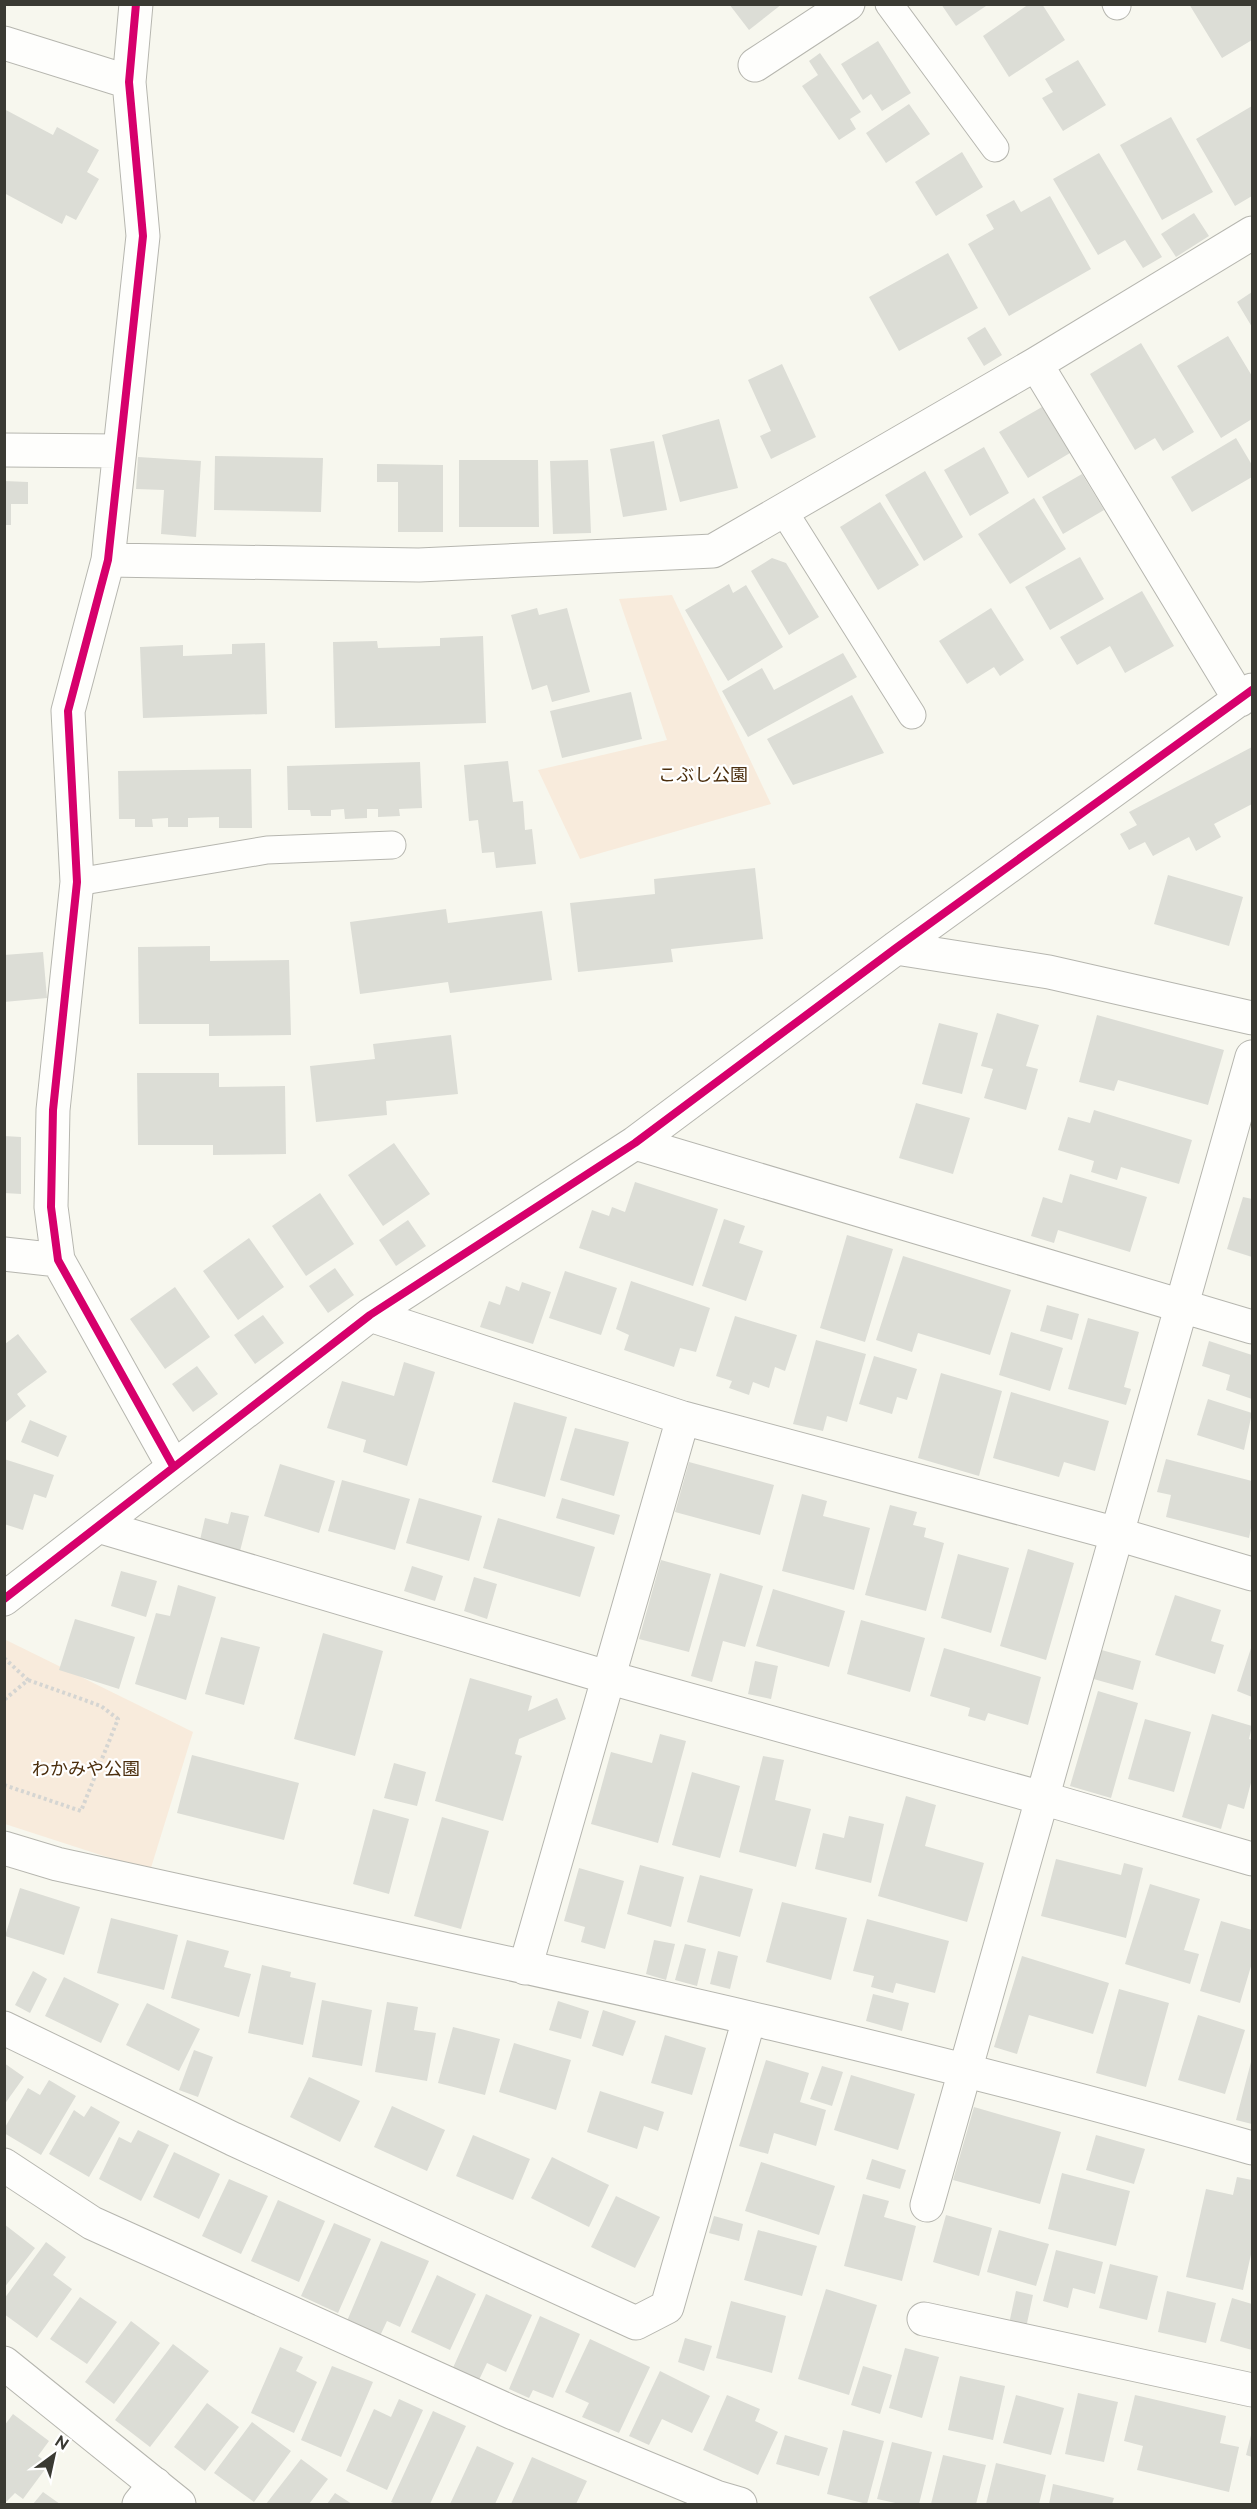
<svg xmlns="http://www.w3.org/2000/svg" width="1257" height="2509" font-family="Raleway,'Noto Sans JP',sans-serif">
  <rect width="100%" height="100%" fill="#f7f7ee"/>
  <path fill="#f8ebdc" d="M672 595 771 804 580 859 538 770 667 740 619 599Z
    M4 1639 193 1732 150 1871 5 1824Z"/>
  <path fill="#dcddd6" d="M729 4H782L749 30Z
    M941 4H989L956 26Z
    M1029 4H1042L1065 40 1009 77 983 36Z
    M1189 4H1251L1252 40 1222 58Z
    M878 41 911 93 882 111 871 94 863 100 841 64Z
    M820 53 861 112 850 119 856 129 839 140 802 86 818 75 809 61Z
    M1078 60 1106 105 1063 131 1042 98 1053 92 1045 79Z
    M909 104 930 134 886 163 866 133Z
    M1252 106V196L1235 206 1196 139Z
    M4 109 53 135 57 127 99 150 87 172 99 179 76 220 66 215 62 224 4 193Z
    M1171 117 1213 192 1162 220 1120 145Z
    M962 152 983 187 936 216 915 182Z
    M1099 153 1162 257 1143 268 1125 240 1098 255 1053 179Z
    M1050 196 1091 269 1009 316 968 244 994 229 986 215 1014 200 1021 212Z
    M1194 213 1209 236 1176 257 1161 234Z
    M948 253 978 308 899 351 869 297Z
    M1252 292V327L1237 302Z
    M985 327 1002 355 984 366 967 338Z
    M1228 336 1252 376V419L1221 438 1177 366Z
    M1141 343 1194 432 1163 451 1155 438 1135 450 1090 374Z
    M782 364 816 437 771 459 760 436 771 431 748 380Z
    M1042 407 1070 453 1028 478 999 432Z
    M719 419 738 488 680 502 662 435Z
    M1236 438 1252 465V477L1192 512 1171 477Z
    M654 441 667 510 623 517 610 449Z
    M984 447 1009 493 970 516 944 470Z
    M215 456 323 458 321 512 214 510Z
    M138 457 201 461 196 537 161 534 164 490 136 489Z
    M459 460H538L539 527H459Z
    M588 460 591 533 553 534 550 461Z
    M377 464 443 465V532H398V482H377Z
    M925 471 963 537 924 561 885 495Z
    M1082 474 1104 510 1063 534 1042 497Z
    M4 481 28 482V504H11V525H4Z
    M1034 498 1066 549 1010 584 978 534Z
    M880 502 919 565 878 590 840 527Z
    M1080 557 1104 599 1050 630 1025 587Z
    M772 558 786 563 819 617 789 635 751 571Z
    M729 584 733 593 746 585 783 647 728 681 685 610Z
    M1142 591 1174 646 1125 673 1110 646 1077 665 1060 637Z
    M537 608 539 615 567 608 590 692 552 702 547 685 532 690 511 615Z
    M991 608 1024 660 1000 676 994 667 967 684 939 641Z
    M483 636 486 723 335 728 333 642 377 641 378 648 440 646V638Z
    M265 643 267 714 143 718 140 647 183 645V656L232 654V644Z
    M843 653 857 677 748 737 722 691 762 668 774 690Z
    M631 692 642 739 562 758 550 711Z
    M852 695 884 753 793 785 767 739Z
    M1252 747V804L1214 824 1221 837 1196 851 1189 837 1153 856 1145 842 1129 850 1120 834 1137 825 1129 812Z
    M508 761 513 802 523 801 525 830 532 829 536 864 496 868 494 852 482 853 478 820 469 821 464 765Z
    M420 762 422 808 399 809 400 816 378 817V809H367V818L345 819 344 809 331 810V816H311L310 810H288L287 766Z
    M251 769 252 828H219V817L188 818V827H168V818L152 819 153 827H135V819H119L118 771Z
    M755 868 763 939 671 949 673 962 578 972 570 903 655 894 654 879Z
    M1168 875 1243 897 1229 946 1154 924Z
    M446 909 448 923 542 911 552 980 450 993 448 982 360 994 350 922Z
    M210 946V961L289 960 291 1035 209 1036V1024H139L138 947Z
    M43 952 47 998 4 1002V955Z
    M997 1013 1039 1025 1026 1066 1038 1069 1026 1110 984 1098 993 1069 981 1066Z
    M1097 1015 1224 1050 1208 1105 1118 1080 1114 1091 1079 1082Z
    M939 1023 978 1033 962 1094 922 1084Z
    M451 1035 458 1094 386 1101 387 1115 316 1122 310 1066 375 1059 373 1044Z
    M137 1073H219V1087L285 1086 286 1154 213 1155V1145H138Z
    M916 1103 970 1118 953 1174 899 1158Z
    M1094 1110 1192 1140 1179 1184 1121 1167 1117 1180 1091 1172 1094 1161 1058 1150 1068 1117 1090 1123Z
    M4 1136 21 1137V1194L4 1193Z
    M394 1143 430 1194 383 1226 348 1175Z
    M1070 1174 1147 1197 1130 1252 1058 1230 1054 1243 1031 1236 1043 1197 1062 1203Z
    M635 1182 718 1209 693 1286 579 1248 592 1210 609 1216 612 1207 625 1212Z
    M320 1193 354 1244 306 1276 272 1226Z
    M1243 1197 1252 1199V1257L1227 1249Z
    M724 1219 745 1226 739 1243 763 1251 746 1301 702 1286Z
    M408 1220 426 1246 396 1266 379 1240Z
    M847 1235 893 1249 865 1342 820 1328Z
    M249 1238 284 1287 238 1320 203 1271Z
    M903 1256 1011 1290 990 1355 918 1333 912 1352 876 1340Z
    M335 1268 354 1295 328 1313 309 1286Z
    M565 1271 617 1288 601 1335 549 1318Z
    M631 1281 710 1308 696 1352 680 1348 674 1367 624 1350 629 1335 616 1329Z
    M522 1282 551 1292 533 1344 480 1327 489 1301 500 1305 506 1286 519 1291Z
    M175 1287 210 1337 165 1369 130 1319Z
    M1047 1305 1079 1314 1072 1340 1040 1331Z
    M263 1315 284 1343 255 1364 234 1335Z
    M735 1316 797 1335 785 1371 775 1367 769 1388 753 1382 749 1395 729 1388 732 1381 716 1376Z
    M1088 1318 1139 1332 1124 1387 1131 1389 1126 1405 1068 1389Z
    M1011 1332 1063 1348 1050 1391 999 1375Z
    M18 1334 47 1372 17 1394 26 1406 5 1423V1344Z
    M816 1340 866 1354 847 1422 827 1416 823 1431 793 1424Z
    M1209 1341 1252 1355V1399L1226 1390 1230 1375 1202 1366Z
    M874 1356 917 1369 907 1400 897 1397 892 1414 859 1404Z
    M404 1362 435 1372 407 1466 363 1452 366 1440 327 1428 342 1381 394 1396Z
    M197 1366 218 1394 193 1412 172 1384Z
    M941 1373 1002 1391 979 1476 918 1458Z
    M1011 1392 1109 1421 1095 1471 1064 1462 1059 1477 993 1458Z
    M1208 1399 1252 1413 1244 1450 1197 1435Z
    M514 1402 567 1417 545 1497 492 1482Z
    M30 1420 67 1436 58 1457 21 1442Z
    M575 1428 629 1442 614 1496 560 1480Z
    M4 1459 54 1475 46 1498 34 1494 23 1530 4 1524Z
    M1166 1459 1252 1481V1523L1249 1538 1166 1517 1171 1495 1157 1492Z
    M689 1462 774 1485 760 1535 675 1512Z
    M280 1464 335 1481 319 1533 264 1516Z
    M342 1480 410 1499 395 1550 328 1531Z
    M802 1494 827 1501 823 1516 870 1528 854 1590 782 1571Z
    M419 1498 482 1516 469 1561 406 1543Z
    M562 1498 620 1515 614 1535 556 1518Z
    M890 1505 917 1512 913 1525 926 1528 924 1537 944 1543 926 1611 865 1595Z
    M231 1512 249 1516 240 1551 200 1540 205 1518 228 1524Z
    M498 1518 595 1547 580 1597 483 1568Z
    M1028 1549 1074 1563 1046 1660 1000 1646Z
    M958 1554 1009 1568 991 1633 941 1618Z
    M661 1560 711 1574 689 1652 639 1639Z
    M412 1566 443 1576 435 1601 404 1591Z
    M121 1571 157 1581 146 1617 111 1606Z
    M720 1573 763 1586 745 1647 723 1641 712 1682 691 1676Z
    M474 1577 497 1584 487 1619 464 1611Z
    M178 1585 216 1597 186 1700 135 1684 156 1613 170 1616Z
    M773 1589 845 1611 829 1667 756 1646Z
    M1175 1595 1221 1610 1211 1641 1224 1645 1215 1674 1155 1655Z
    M75 1619 135 1637 119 1689 59 1670Z
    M861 1620 925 1638 910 1692 847 1674Z
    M323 1633 383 1651 355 1756 294 1739Z
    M221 1637 260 1647 244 1705 205 1694Z
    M1252 1645V1697L1237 1691Z
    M944 1648 1041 1677 1028 1725 988 1713 985 1721 968 1716 970 1708 930 1696Z
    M1098 1649 1141 1661 1133 1690 1090 1678Z
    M755 1661 778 1666 771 1699 748 1694Z
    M470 1678 532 1696 528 1711 557 1698 566 1719 519 1739 515 1754 522 1756 503 1821 435 1801Z
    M1098 1691 1138 1703 1111 1798 1070 1786Z
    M1212 1714 1252 1726 1249 1739 1252 1740V1779L1244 1809 1228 1804 1221 1829 1182 1817Z
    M1145 1719 1191 1732 1174 1792 1128 1779Z
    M660 1734 686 1741 658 1843 591 1824 611 1752 652 1763Z
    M192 1755 299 1783 284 1840 177 1813Z
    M763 1756 784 1760 775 1800 811 1809 796 1867 739 1852Z
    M394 1763 426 1772 417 1806 384 1798Z
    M692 1772 740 1786 720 1858 672 1845Z
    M906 1796 936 1805 925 1846 984 1863 967 1922 878 1896Z
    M373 1809 409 1819 389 1894 353 1884Z
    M849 1816 884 1824 871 1883 815 1869 823 1833 844 1838Z
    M442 1817 489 1831 461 1929 414 1916Z
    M1056 1859 1121 1875 1124 1863 1143 1868 1126 1938 1041 1916Z
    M640 1865 684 1877 671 1927 627 1914Z
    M579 1868 624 1881 605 1949 581 1942 585 1927 564 1921Z
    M700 1875 753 1889 740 1937 687 1922Z
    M1150 1884 1200 1899 1184 1950 1199 1954 1190 1984 1125 1964Z
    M20 1888 80 1907 64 1955 5 1936Z
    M782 1902 847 1918 831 1980 766 1962Z
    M111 1918 178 1935 164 1990 97 1973Z
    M867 1919 949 1941 935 1993 896 1983 893 1993 871 1987 874 1976 853 1971Z
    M1221 1921 1252 1930V1963L1240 2003 1200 1991Z
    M187 1940 229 1951 224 1967 251 1974 239 2017 171 1998Z
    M654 1940 675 1944 666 1980 646 1974Z
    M685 1944 706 1949 697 1986 675 1980Z
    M718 1951 738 1956 730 1989 710 1984Z
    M1022 1956 1109 1983 1093 2034 1029 2015 1017 2054 994 2047Z
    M262 1965 291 1972 290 1977 316 1983 303 2045 248 2033Z
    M33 1971 47 1979 30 2013 15 2005Z
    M64 1977 119 2004 101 2043 45 2016Z
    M1119 1989 1169 2003 1146 2087 1096 2073Z
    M873 1994 909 2003 902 2031 866 2021Z
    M322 2000 372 2010 362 2066 312 2057Z
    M558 2001 589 2011 581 2039 549 2030Z
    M387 2002 418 2007 414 2030 436 2033 427 2081 375 2072Z
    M147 2003 200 2029 179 2071 126 2045Z
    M603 2010 636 2021 623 2056 592 2046Z
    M1198 2015 1245 2030 1225 2094 1178 2080Z
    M453 2027 500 2039 485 2095 438 2083Z
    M665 2035 706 2048 692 2095 651 2083Z
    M514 2043 571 2060 556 2110 499 2092Z
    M194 2050 213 2057 198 2097 179 2090Z
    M1252 2058V2124L1236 2120Z
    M766 2060 809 2073 800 2102 826 2110 816 2146 774 2133 768 2154 739 2146Z
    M4 2063 24 2077 4 2105Z
    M822 2066 843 2072 832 2106 810 2099Z
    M851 2075 915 2094 898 2150 834 2130Z
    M309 2077 360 2101 340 2142 290 2117Z
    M49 2080 76 2096 41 2155 4 2133V2129L28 2088 40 2095Z
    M600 2091 664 2112 658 2131 644 2126 637 2149 587 2132Z
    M91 2106 120 2122 89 2177 49 2154 74 2110 84 2117Z
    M392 2106 445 2130 427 2171 374 2147Z
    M974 2107 1061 2132 1040 2204 953 2180Z
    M138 2130 169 2145 141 2201 99 2179 119 2137 131 2143Z
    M473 2135 530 2159 513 2200 456 2176Z
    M1096 2135 1145 2149 1134 2184 1086 2170Z
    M174 2152 220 2174 199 2219 153 2197Z
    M552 2157 609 2185 589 2227 531 2198Z
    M872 2159 906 2170 900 2189 866 2179Z
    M761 2162 835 2186 819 2235 745 2211Z
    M1062 2173 1130 2191 1116 2246 1048 2229Z
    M1237 2177 1252 2180V2250L1243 2290 1186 2277 1206 2189 1233 2195Z
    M229 2179 268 2196 241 2254 202 2236Z
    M863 2194 889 2201 884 2217 916 2226 902 2281 844 2266Z
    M616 2196 660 2217 635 2268 591 2247Z
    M278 2200 325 2221 299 2282 251 2261Z
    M946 2215 992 2228 979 2276 933 2262Z
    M714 2216 743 2224 739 2241 709 2233Z
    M334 2223 371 2239 338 2313 301 2296Z
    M4 2224 35 2248 4 2288Z
    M758 2230 817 2246 802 2296 744 2280Z
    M999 2230 1049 2244 1036 2286 987 2272Z
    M381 2241 429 2261 400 2327 387 2321 380 2336 347 2321Z
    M46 2242 66 2257 53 2275 72 2289 37 2338 4 2314V2299Z
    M1056 2250 1103 2262 1095 2294 1073 2288 1068 2308 1043 2301Z
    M1110 2264 1158 2276 1147 2320 1099 2308Z
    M437 2275 476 2294 450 2350 411 2332Z
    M826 2289 877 2305 849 2395 798 2379Z
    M1016 2291 1033 2295 1026 2328 1009 2324Z
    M1167 2291 1216 2303 1206 2343 1158 2332Z
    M486 2294 532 2315 506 2372 487 2363 478 2382 452 2370Z
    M80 2297 117 2322 87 2364 50 2339Z
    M1232 2298 1252 2304V2350L1220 2341Z
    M731 2301 786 2316 772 2373 716 2358Z
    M540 2316 580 2334 553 2398 533 2390 529 2398 509 2389Z
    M131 2321 160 2343 114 2404 85 2382Z
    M685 2338 712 2346 704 2371 678 2362Z
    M590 2339 650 2367 619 2433 582 2417 589 2403 565 2392Z
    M173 2344 209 2371 150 2447 115 2420Z
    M280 2347 303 2357 296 2371 317 2382 294 2433 251 2413Z
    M905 2348 939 2357 922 2418 889 2408Z
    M332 2366 373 2382 341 2457 301 2440Z
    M863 2366 892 2375 880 2414 851 2405Z
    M660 2371 710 2396 692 2433 662 2419 649 2445 629 2436Z
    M960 2376 1005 2386 993 2440 948 2430Z
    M1078 2393 1118 2402 1104 2462 1065 2454Z
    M727 2395 760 2409 755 2421 778 2432 758 2475 703 2450Z
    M1016 2395 1064 2408 1051 2455 1003 2443Z
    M1135 2395 1226 2416 1220 2443 1239 2447 1229 2492 1137 2470 1143 2446 1124 2441Z
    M399 2399 423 2410 387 2490 346 2471 374 2409 391 2417Z
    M207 2403 239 2427 205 2471 174 2447Z
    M433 2411 466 2426 430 2504H396L391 2502Z
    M13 2414 49 2441 38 2456 49 2464 23 2499 15 2493 4 2504V2426Z
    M252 2422 291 2451 254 2502 214 2473Z
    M843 2430 884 2441 867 2504 827 2494Z
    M1252 2431V2457L1246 2455Z
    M785 2435 828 2448 819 2476 776 2464Z
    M892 2442 932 2452 919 2504H900L877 2499Z
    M477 2446 514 2463 495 2504H450Z
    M943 2455 986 2465 976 2504H931Z
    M532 2457 587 2481 576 2504H511Z
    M301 2459 328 2479 309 2504H266Z
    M996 2463 1046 2475 1039 2504H986Z
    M1053 2484 1114 2498 1112 2504H1049Z
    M43 2492 60 2504H33Z
    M335 2493 352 2504H327Z"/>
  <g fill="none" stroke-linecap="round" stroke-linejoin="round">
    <defs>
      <path id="lane" d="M889 4 995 148
        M1116 4 1117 6
        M783 510 912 715
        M77 882 267 850 392 845"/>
      <path id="street" d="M136 4 129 82 143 236 108 560 68 711 77 882 53 1110 51 1207 58 1260 173 1466
        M4 43 129 82
        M755 65 848 4
        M1036 364 1240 700
        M4 450 119 451
        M108 560 419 565 713 551 1036 364 1252 233
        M896 948 1049 972 1252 1018
        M635 1143 1252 1327
        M4 1254 58 1260
        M370 1315 683 1418
        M98 1526 607 1677 1042 1798 1252 1859
        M4 1599 370 1315 635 1143 896 948 1252 690
        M4 1848 57 1864C457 1953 859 2034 1252 2148
        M525 1968 683 1418 1117 1534 1252 1574
        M4 2028 233 2139 636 2323 667 2307 749 2019
        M4 2165 92 2223 511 2412 716 2497 740 2504
        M927 2205 1252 1057
        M924 2319 1252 2390
        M139 2504 155 2484"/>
      <path id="secondary" d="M4 2363 179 2504"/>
    </defs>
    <use href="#lane" stroke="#b6b6af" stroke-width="29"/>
    <use href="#street" stroke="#b6b6af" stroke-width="35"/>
    <use href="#secondary" stroke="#b6b6af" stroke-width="35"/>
    <path stroke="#d5d5d2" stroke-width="4" stroke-dasharray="3 3" stroke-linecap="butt" d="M4 1658 28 1680 4 1700
      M4 1785 81 1811 118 1719 101 1706 28 1680"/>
    <use href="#lane" stroke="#fefefc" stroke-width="27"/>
    <use href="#street" stroke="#fefefc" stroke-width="33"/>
    <use href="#secondary" stroke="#fefefc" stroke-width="33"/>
    <defs>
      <path id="cycleway" d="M136 4 129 82 143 236 108 560 68 711 77 882 53 1110 51 1207 58 1260 173 1466
        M4 1599 370 1315 635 1143 896 948 1252 690"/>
    </defs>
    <use href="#cycleway" stroke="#fff" stroke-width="11"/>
    <use href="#cycleway" stroke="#d6006c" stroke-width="8"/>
  </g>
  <g text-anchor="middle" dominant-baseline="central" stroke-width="4.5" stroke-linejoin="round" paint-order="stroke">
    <g font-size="18" fill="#4b2e0d" stroke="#fff">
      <text x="703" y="774">こぶし公園</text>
      <text x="86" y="1768">わかみや公園</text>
    </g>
  </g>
  <rect width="1257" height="2509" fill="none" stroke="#3a3a33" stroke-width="12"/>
  <g transform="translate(54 2455) rotate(33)" stroke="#ffffff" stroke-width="4.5" paint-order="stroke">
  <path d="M0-4.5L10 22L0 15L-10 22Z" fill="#3a3a33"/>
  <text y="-9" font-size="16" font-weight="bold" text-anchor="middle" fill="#3a3a33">N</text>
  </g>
</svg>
